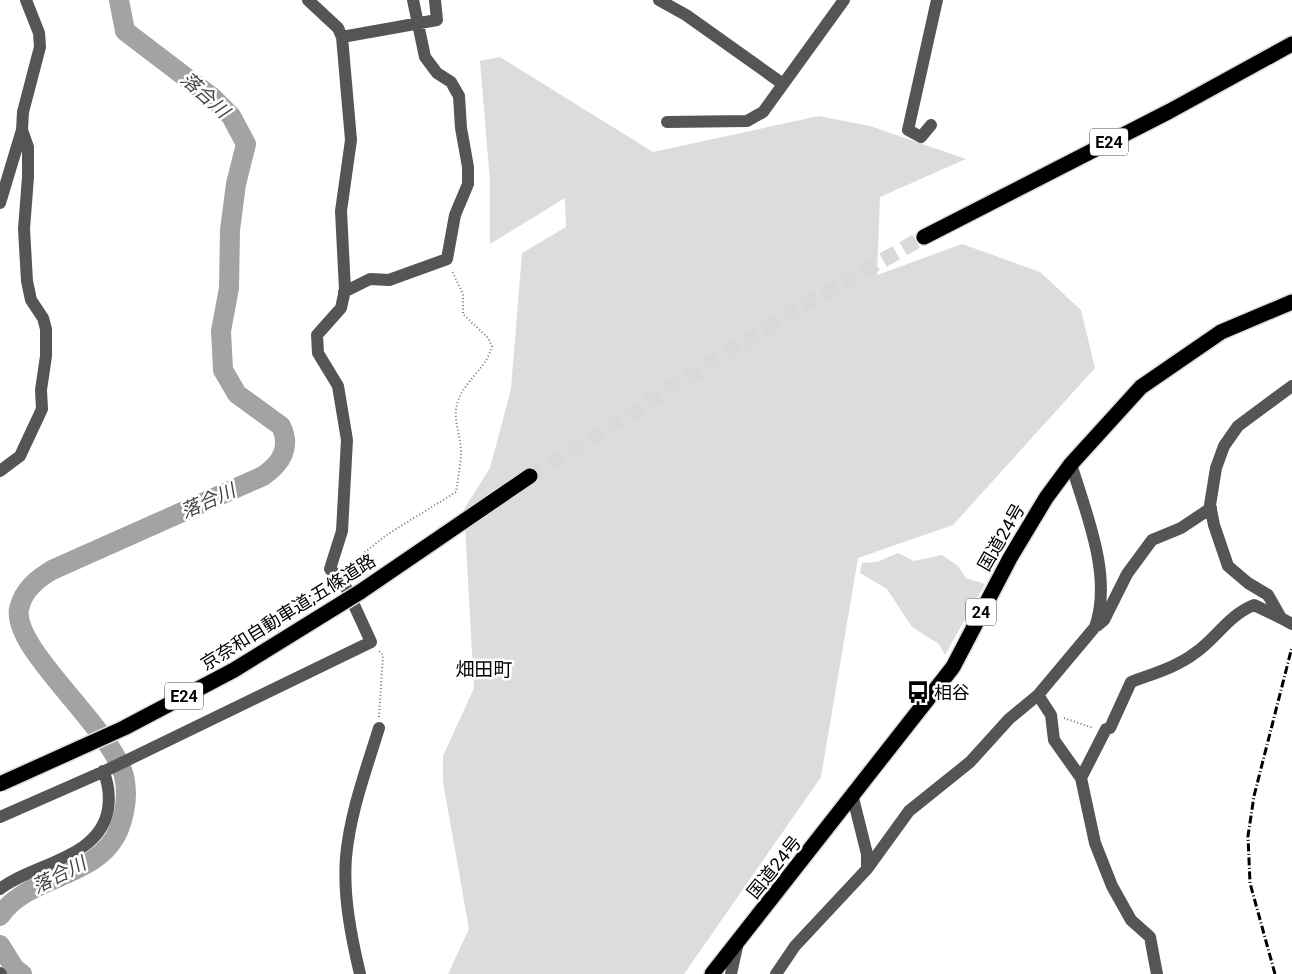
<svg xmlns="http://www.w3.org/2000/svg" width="1292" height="974" font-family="Roboto,'Noto Sans JP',sans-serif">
  <rect width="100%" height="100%" fill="#fff"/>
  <path fill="#dcdcdc" d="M500 57 653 152 819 116 870 126 966 159 880 197 877 275 962 244 1040 272 1081 310 1095 368 953 525 858 558 821 777 684 974H448L469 929 443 782V756L474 688 464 509 490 468 511 389 522 253 566 227 565 198 490 244V182L480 61Z
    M898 553 914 561 942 555 958 566 966 578 985 584 945 655 939 644 912 627 887 589 860 573 862 563 877 562Z"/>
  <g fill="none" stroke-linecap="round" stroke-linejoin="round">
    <path stroke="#a3a3a3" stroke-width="20" d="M0 916C28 874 99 879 119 829 125 813 128 793 124 776 111 727 12 649 19 609 23 590 37 579 52 570L263 476C282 463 291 447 281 426L237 394 223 370 221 331 229 288 230 230 236 184 246 144 231 116 213 98 125 31 119 0
      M0 945 15 969 22 974"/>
    <path stroke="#d9d9d9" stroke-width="15" stroke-dasharray="15 8" stroke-linecap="butt" d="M530 476 804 305 924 237"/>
    <defs>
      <path id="highway" d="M924 237 1170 111 1292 44
        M360 592 530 476
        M712 974 953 667 1010 558 1046 498 1071 464 1141 387 1221 332 1292 302"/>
    </defs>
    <use href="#highway" stroke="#dbdbdb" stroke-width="18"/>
    <path stroke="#777" stroke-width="2" stroke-dasharray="1 2.5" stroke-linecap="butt" d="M347 569 351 563 388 534 456 492C458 478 461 463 461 450 460 432 452 418 458 401 465 380 487 368 492 346L488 338 463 314V294L452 271
      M379 717 383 655 379 651
      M1064 718 1093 728"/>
    <path stroke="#555" stroke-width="12" d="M659 0 686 15 783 84
      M342 37 437 20 435 0
      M667 122 747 121 763 112 844 0
      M931 125 921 137 908 130 937 0
      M0 203 22 130
      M344 292 370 279 389 280 447 259 455 215 468 184V167L461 128 459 96 451 82 437 73 425 57 413 0
      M1292 386 1238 426 1224 446 1216 468 1210 505 1214 525 1228 566 1248 583 1268 595 1281 618 1292 624
      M1071 464C1086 513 1113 577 1095 627L1038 695 1051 715 1054 740 1081 778 1095 843 1112 886 1131 920 1150 937 1157 974
      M0 471 20 456 42 409 41 390 46 356V329L43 318 31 300 27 281 24 229 28 177V147L22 130 23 112 40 47 39 33 26 0
      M1097 626 1104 620 1127 574 1152 540 1181 528 1211 508
      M1081 778 1106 729 1110 728 1131 682C1152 674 1177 667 1195 653 1217 638 1227 616 1254 605L1281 618
      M853 798 867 854V869
      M0 817 107 770 371 642 343 581 330 569 342 531 347 440 338 386 318 353 317 335 341 308 345 290 341 211 351 140 342 37 338 28 308 0
      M0 889C33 863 100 859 108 809 110 795 109 784 103 771
      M0 973 1 974
      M360 974C351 936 343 896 346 857 350 813 366 770 379 728
      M731 974 738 942
      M776 974 795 946 867 869 909 811 970 762 1009 719 1038 695"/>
    <use href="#highway" stroke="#000" stroke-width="15"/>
    <path stroke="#000" stroke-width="3" stroke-dasharray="8 2.5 1 2.5" stroke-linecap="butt" d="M1275 974 1250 883 1248 836 1254 796 1292 647"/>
    <defs>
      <path id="highway-bridge" d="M0 784 124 728 234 670 360 592"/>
    </defs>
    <use href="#highway-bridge" stroke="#dbdbdb" stroke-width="18" stroke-linecap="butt"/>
    <use href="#highway-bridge" stroke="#000" stroke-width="15"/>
  </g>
  <defs>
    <symbol id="bus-bare" viewBox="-9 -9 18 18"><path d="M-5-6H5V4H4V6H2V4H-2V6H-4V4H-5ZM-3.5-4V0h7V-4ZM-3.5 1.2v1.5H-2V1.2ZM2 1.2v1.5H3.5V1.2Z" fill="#000" stroke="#fff" stroke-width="2.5" paint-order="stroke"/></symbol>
  </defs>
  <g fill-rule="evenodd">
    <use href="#bus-bare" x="902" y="676" width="32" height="32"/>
  </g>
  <g text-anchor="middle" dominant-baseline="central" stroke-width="5" stroke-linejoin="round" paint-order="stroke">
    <g fill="#fff" stroke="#4c4c4c" stroke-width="1">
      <rect x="1090" y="128.5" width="38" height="27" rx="4"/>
      <rect x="966" y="598.5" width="30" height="27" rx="4"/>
      <rect x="165" y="682.5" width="38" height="27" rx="4"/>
    </g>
    <g font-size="16" font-weight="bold" fill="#000">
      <text x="1109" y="142">E24</text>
      <text x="981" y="612">24</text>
      <text x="184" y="696">E24</text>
    </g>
    <g font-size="18" fill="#000" stroke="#fff">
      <text transform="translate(1001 537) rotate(-60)">国道24号</text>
      <text transform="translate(288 612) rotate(-32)">京奈和自動車道;五條道路</text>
      <text transform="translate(774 867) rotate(-51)">国道24号</text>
    </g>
    <g font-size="18" fill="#000" stroke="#fff" text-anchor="start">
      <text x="934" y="692">相谷</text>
    </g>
    <g font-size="19" font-style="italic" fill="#444" stroke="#fff">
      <text transform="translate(205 95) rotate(42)">落合川</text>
      <text transform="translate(208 501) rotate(-24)">落合川</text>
      <text transform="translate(59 875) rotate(-27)">落合川</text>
    </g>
    <g font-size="19" fill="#000" stroke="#fff">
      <text x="484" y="669">畑田町</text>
    </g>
  </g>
</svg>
